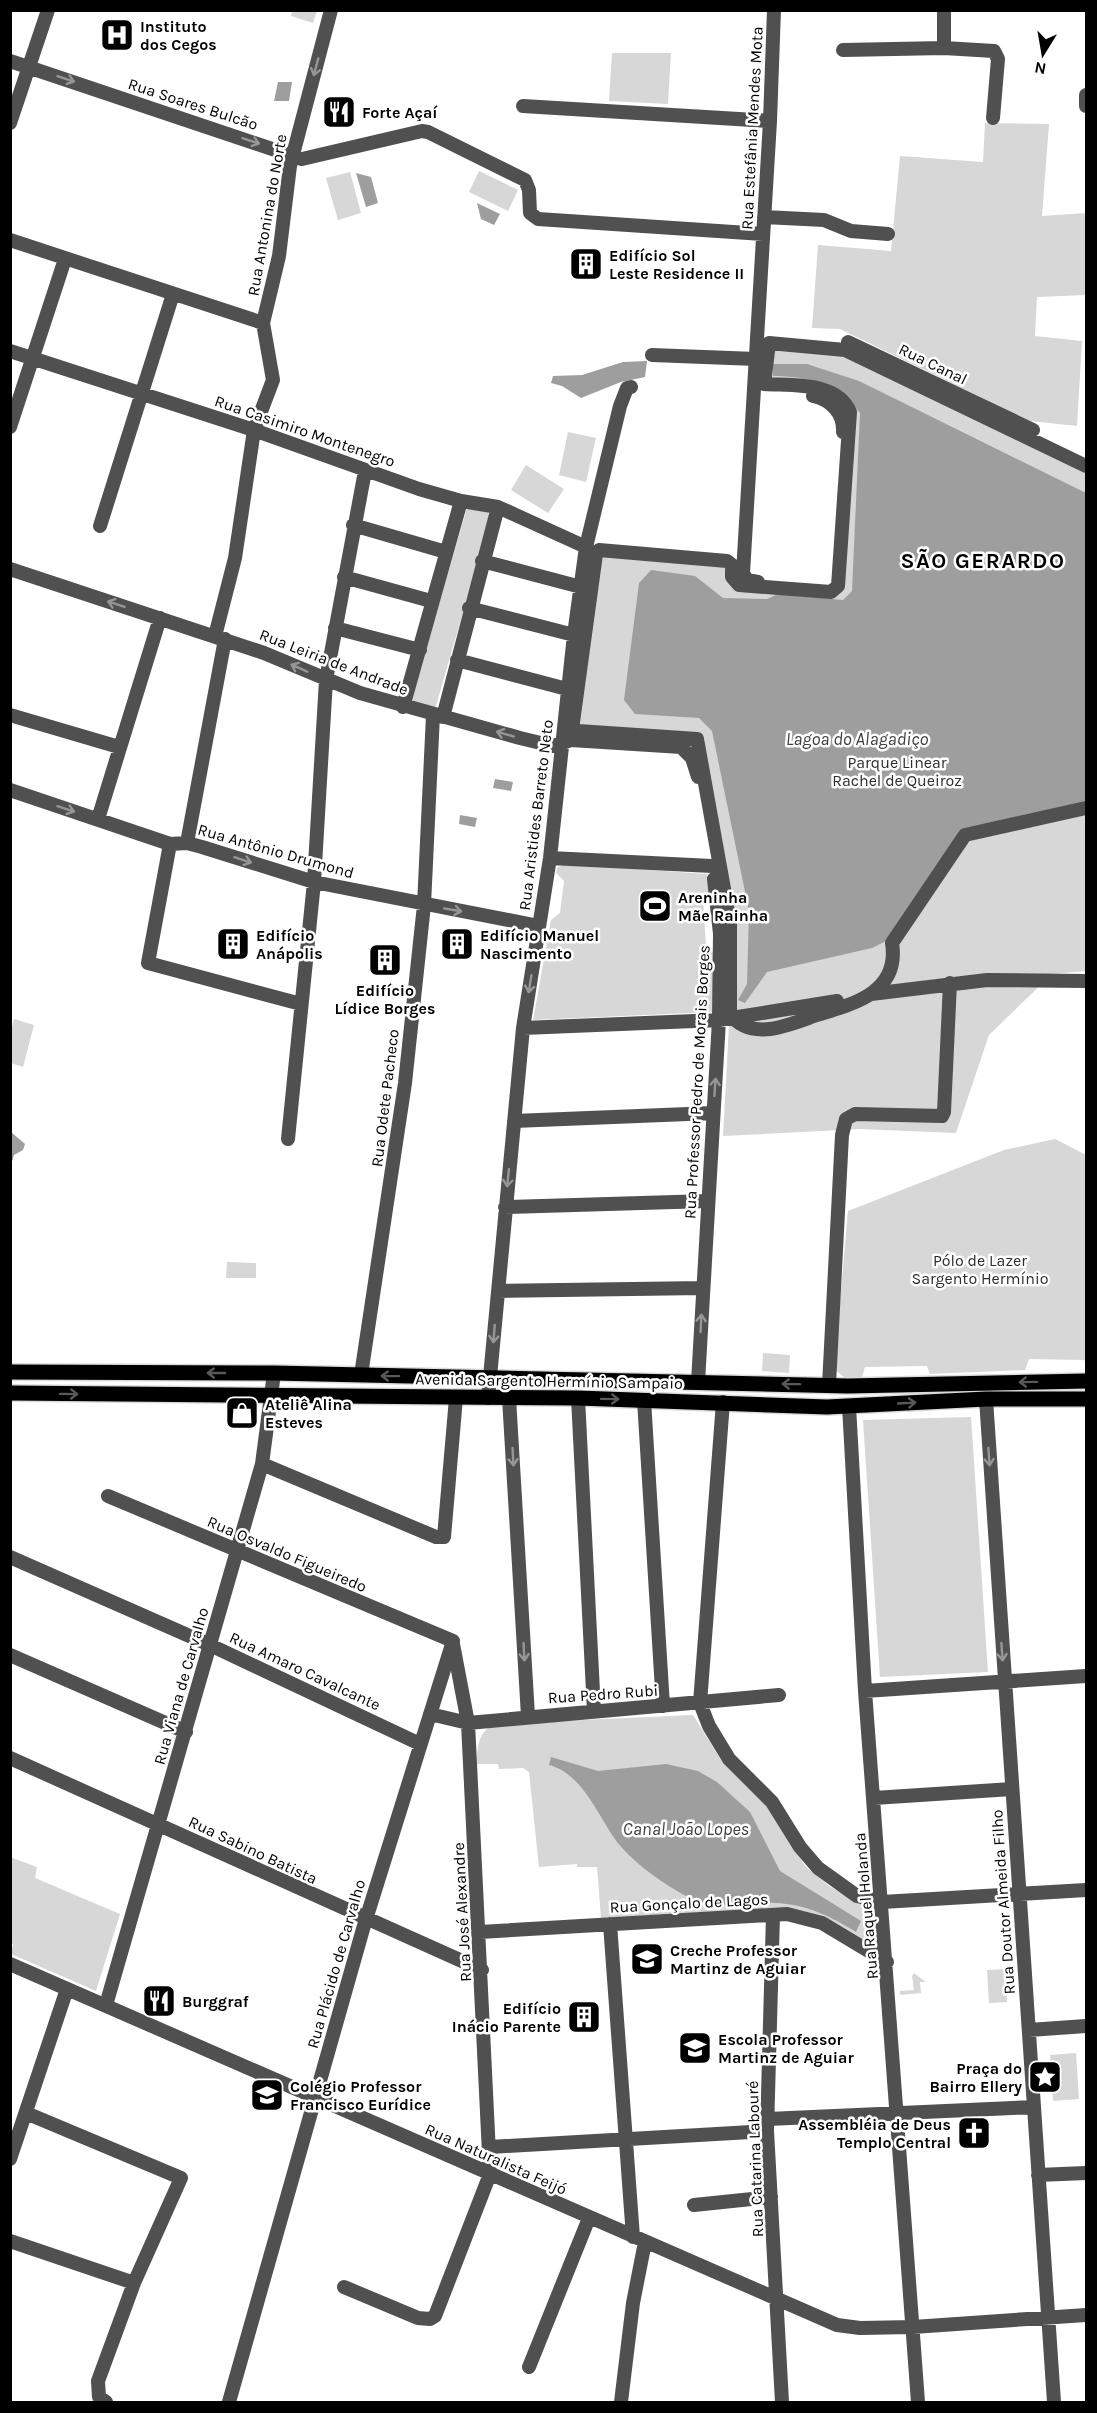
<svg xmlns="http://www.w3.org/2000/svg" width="1097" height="2413" font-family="Karla,sans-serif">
  <rect width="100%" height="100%" fill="#fff"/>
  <path fill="#d7d7d7" d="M292 11H317L313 23 291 16Z
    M612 53H671L668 104 609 101Z
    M985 123 1049 124 1042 216 1086 213V295L1037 297 1035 336 1082 341 1077 426 1030 421 840 329 812 328 818 245 891 251 900 156 983 162Z
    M479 171 518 190 508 211 469 192Z
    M350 172 361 213 338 220 326 178Z
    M825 346 1086 466V971L1052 974 989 1035 956 1133 860 1129 723 1136 730 1006 699 743 578 731 596 554 727 561 732 577 831 592 850 419 829 392 764 384 767 347Z
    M568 432 596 438 586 482 559 475Z
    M526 465 564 489 548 513 511 490Z
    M467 508 488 511 490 519 435 709 412 701V698Z
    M564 864 707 874 710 895 703 899 706 946 715 954 713 1012 533 1020 551 920 560 913 564 881 556 873 557 868Z
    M14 1019 34 1025 23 1067 11 1063V1031Z
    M1055 1139 1086 1155V1363L1084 1360 1029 1359 1025 1370 930 1374 927 1366 865 1367 862 1377H844L834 1369 848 1211 1004 1150Z
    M227 1262 256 1263V1278H226Z
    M763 1353 790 1355 789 1373 762 1371Z
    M971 1417 988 1672 880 1677 863 1420Z
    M693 1715 721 1760 766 1803 805 1866 829 1886 860 1904 874 1907 878 1946 874 1949 796 1910 778 1908 601 1918 597 1867H577V1864L539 1867 529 1772 523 1768 499 1769 498 1764H477C477 1748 478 1732 494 1724Z
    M10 1857 37 1867 35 1878 120 1914 96 1991 11 1954 13 1944 10 1942Z
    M1006 1969 1007 2002 989 2003 987 1970Z
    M914 1973 926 1982H920L921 1993 900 1995V1991L914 1990 912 1976Z
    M1076 2053 1079 2099 1053 2101 1050 2055Z"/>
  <path fill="#9e9e9e" d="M278 82H292L289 101H274Z
    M356 173 371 177 378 203 366 207Z
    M477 203 500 214 494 225 481 219Z
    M647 361 645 377 621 382 581 398 562 386 551 383 553 376 582 375 623 362Z
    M773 364H807L859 381 1086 493V803L964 829 886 941 872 948 767 972 745 1003 738 1000 747 984 749 911 712 731 699 718 635 714 624 700 639 583 651 570 695 576 723 598 767 599 778 594 843 600 852 591 860 413C839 385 808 376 773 376Z
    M495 779 513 782 511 791 493 788Z
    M460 815 477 818 475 827 459 824Z
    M11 1132 25 1144 23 1150 14 1155 11 1165Z
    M551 1757 598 1771 666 1764 698 1771 717 1782 750 1812 780 1871 861 1921 856 1932C830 1916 806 1904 775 1903 738 1901 712 1913 677 1891 657 1879 632 1861 617 1842 598 1816 583 1774 549 1765Z"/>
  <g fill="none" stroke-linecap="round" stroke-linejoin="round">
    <defs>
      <path id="major" d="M10 1372 274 1373 848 1386 1086 1381
        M10 1393 578 1398 827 1407 986 1399H1086"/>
    </defs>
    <use href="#major" stroke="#dbdbdb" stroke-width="18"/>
    <path stroke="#505050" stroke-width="14" d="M944 10V48
      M843 50 944 48 994 51 998 59 993 118
      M10 61 302 159 422 131 428 132 525 180 529 190 530 213 538 219 763 234
      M1086 95V106
      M523 106 770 121
      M10 123 48 10
      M764 217 824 220 851 231 888 234
      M10 240 263 323
      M848 342 1033 430
      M10 351 254 430 419 489 461 501 498 507 586 547
      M652 355 756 359
      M813 396C831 400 844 413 843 432
      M10 427 65 259
      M1086 466 845 350 769 343 764 384C792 386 837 381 850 412L838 586 831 592 739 585 732 577V565L727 561 599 550 596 554 573 722V728L578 731 697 739 730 922V1014C751 1043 791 1024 817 1015 854 1004 900 992 892 943L965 835 1086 808
      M353 525 446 552
      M100 526 173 294
      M482 561 581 587
      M10 569 264 653 360 693 520 738 553 746 571 740 681 747 692 758 698 777
      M344 577 431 601
      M758 582 747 580 743 573 770 121 774 10
      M469 608 574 635
      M335 628 420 650
      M215 636 235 558 254 430 273 380 263 323 279 256 290 166 331 10
      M457 660 567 689
      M403 707 461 501
      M10 715 119 747
      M443 717 498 507
      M10 790 170 844 187 843 202 847 314 882 539 926
      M98 819 160 618
      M187 843 225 639
      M170 844 148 963 301 1004
      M550 858 712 866
      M871 994 987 980 1086 981
      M523 1028 719 1020 837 1001
      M514 1121 713 1113
      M288 1139 314 882 326 680 365 471
      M505 1207 708 1201
      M498 1291 703 1288
      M361 1375 405 1083 424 905 433 715
      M698 1382 719 1020 720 934 714 879
      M829 1385 842 1135 846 1119 855 1114 942 1116 944 1112 950 983
      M488 1398 523 1028 550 858 574 635 586 547 620 406 627 388 631 387
      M509 1398 528 1716
      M578 1398 594 1711
      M986 1399 1054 2402
      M644 1400 663 1706
      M723 1402 700 1703 709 1726 729 1759 772 1802 800 1847 818 1868 857 1896 882 1902 1086 1890
      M849 1406 865 1691 918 2402
      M262 1464 436 1537H444L456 1398
      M108 1496 453 1641
      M10 1557 210 1645 420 1744
      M10 1655 186 1732
      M865 1691 1086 1676
      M430 1714 468 1723 779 1695
      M10 1758 482 1970
      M874 1798 1012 1789
      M773 1915 767 2131 782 2402
      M610 1924 633 2237
      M480 1932 787 1914 822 1923 887 1962
      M10 1964 837 2325 860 2328 913 2327 1086 2315
      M106 2005 262 1464 274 1373
      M1029 2030 1086 2026
      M26 2113 181 2178 134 2283 98 2381 99 2397 106 2402
      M768 2119 1033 2107
      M490 2147 767 2131
      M10 2159 67 1989
      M1038 2175 1086 2173
      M694 2205 771 2197
      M10 2241 134 2283
      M344 2287 418 2318 430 2319 435 2316 490 2174 468 1723 453 1644
      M529 2367 589 2218
      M229 2402 363 1929 453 1641
      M621 2402 633 2303 645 2242"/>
    <use href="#major" stroke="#000" stroke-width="15"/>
  </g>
  <defs><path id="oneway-shaft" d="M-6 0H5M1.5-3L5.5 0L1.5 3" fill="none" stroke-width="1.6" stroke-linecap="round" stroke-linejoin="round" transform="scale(1.5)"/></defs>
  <g stroke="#969696">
    <use href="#oneway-shaft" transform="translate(316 67) rotate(105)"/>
    <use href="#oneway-shaft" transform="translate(66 79) rotate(18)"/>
    <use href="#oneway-shaft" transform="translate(251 141) rotate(18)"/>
    <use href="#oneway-shaft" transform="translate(116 604) rotate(-162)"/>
    <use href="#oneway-shaft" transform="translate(299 668) rotate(-156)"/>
    <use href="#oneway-shaft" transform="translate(505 734) rotate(-164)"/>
    <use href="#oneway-shaft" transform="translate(66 809) rotate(18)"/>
    <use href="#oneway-shaft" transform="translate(243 860) rotate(18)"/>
    <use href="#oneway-shaft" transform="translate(453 910) rotate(10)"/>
    <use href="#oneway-shaft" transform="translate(530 984) rotate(99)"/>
    <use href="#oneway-shaft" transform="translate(715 1087) rotate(-86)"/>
    <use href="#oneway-shaft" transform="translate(508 1178) rotate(96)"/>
    <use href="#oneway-shaft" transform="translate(701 1323) rotate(-87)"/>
    <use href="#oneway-shaft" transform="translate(494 1334) rotate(95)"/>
    <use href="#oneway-shaft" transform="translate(513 1457) rotate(87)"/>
    <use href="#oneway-shaft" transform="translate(989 1457) rotate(86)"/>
    <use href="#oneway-shaft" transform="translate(524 1652) rotate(87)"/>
    <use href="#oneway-shaft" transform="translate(1002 1652) rotate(86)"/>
  </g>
  <g stroke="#595959">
    <use href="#oneway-shaft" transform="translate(216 1373) rotate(-180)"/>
    <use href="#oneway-shaft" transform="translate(390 1376) rotate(-179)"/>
    <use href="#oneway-shaft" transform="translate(1028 1382) rotate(179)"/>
    <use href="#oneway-shaft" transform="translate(791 1384) rotate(-179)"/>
    <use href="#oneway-shaft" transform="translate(69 1394) rotate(1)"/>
    <use href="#oneway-shaft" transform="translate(610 1399) rotate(1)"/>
    <use href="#oneway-shaft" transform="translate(907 1403) rotate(-3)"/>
  </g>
  <defs>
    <symbol id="hospital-square" viewBox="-11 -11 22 22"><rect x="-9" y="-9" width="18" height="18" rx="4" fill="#000" stroke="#fff"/><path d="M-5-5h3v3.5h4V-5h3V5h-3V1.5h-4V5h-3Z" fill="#fff"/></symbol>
    <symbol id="restaurant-square" viewBox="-11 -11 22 22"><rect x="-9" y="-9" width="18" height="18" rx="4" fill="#000" stroke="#fff"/><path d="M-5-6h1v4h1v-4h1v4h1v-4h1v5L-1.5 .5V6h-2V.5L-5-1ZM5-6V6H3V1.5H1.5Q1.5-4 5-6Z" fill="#fff"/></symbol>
    <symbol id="building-square" viewBox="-11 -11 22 22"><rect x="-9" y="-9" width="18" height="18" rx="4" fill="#000" stroke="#fff"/><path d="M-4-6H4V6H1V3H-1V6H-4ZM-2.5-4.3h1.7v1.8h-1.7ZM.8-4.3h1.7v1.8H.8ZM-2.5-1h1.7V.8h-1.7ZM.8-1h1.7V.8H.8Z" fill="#fff"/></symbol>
    <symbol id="stadium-square" viewBox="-11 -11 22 22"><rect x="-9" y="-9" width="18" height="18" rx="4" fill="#000" stroke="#fff"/><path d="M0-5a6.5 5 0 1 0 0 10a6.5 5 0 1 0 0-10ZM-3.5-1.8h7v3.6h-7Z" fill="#fff"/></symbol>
    <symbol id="shop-square" viewBox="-11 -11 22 22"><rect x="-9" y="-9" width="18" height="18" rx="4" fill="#000" stroke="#fff"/><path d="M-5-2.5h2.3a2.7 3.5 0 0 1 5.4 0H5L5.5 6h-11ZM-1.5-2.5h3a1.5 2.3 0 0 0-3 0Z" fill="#fff"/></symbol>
    <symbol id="school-square" viewBox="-11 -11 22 22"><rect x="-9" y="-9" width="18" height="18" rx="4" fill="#000" stroke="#fff"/><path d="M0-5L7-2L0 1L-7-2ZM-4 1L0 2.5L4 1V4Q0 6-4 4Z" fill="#fff"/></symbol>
    <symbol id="sight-square" viewBox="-11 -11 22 22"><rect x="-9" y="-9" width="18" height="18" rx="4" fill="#000" stroke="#fff"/><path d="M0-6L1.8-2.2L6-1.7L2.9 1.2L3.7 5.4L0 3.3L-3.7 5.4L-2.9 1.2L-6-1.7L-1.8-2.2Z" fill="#fff"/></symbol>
    <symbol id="church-square" viewBox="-11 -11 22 22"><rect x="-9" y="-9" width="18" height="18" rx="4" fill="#000" stroke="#fff"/><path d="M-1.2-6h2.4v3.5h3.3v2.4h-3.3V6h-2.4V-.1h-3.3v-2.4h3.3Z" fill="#fff"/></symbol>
  </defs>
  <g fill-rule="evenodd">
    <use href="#hospital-square" x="98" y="16" width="38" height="38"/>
    <use href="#restaurant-square" x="320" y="93" width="38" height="38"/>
    <use href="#building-square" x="567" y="245" width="38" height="38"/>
    <use href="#stadium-square" x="636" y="887" width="38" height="38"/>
    <use href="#building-square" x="214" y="925" width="38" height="38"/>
    <use href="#building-square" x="438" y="925" width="38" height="38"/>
    <use href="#building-square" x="366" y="941" width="38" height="38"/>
    <use href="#shop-square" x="223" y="1394" width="38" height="38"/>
    <use href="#school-square" x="628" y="1940" width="38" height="38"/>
    <use href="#restaurant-square" x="140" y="1982" width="38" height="38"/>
    <use href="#building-square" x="565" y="1998" width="38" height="38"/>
    <use href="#school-square" x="676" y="2029" width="38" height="38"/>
    <use href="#sight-square" x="1026" y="2058" width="38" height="38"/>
    <use href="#school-square" x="248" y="2076" width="38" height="38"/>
    <use href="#church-square" x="955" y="2114" width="38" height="38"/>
  </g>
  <g text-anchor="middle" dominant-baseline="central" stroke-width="5" stroke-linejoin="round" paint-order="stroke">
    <g font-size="16" font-weight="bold" fill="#000" stroke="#fff" text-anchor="start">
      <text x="140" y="26">Instituto<tspan x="140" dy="18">dos Cegos</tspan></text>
      <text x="362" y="112">Forte Açaí</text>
      <text x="609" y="255">Edifício Sol<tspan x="609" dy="18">Leste Residence II</tspan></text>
      <text x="678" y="897">Areninha<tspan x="678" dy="18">Mãe Rainha</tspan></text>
      <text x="256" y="935">Edifício<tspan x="256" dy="18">Anápolis</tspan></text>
      <text x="480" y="935">Edifício Manuel<tspan x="480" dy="18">Nascimento</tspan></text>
      <text x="385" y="990" text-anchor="middle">Edifício<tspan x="385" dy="18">Lídice Borges</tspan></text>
      <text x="265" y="1404">Ateliê Alina<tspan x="265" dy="18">Esteves</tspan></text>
      <text x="670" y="1950">Creche Professor<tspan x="670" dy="18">Martinz de Aguiar</tspan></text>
      <text x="182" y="2001">Burggraf</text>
      <text x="561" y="2008" text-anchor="end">Edifício<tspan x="561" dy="18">Inácio Parente</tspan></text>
      <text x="718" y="2039">Escola Professor<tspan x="718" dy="18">Martinz de Aguiar</tspan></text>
      <text x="1022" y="2068" text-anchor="end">Praça do<tspan x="1022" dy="18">Bairro Ellery</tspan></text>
      <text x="290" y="2086">Colégio Professor<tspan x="290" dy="18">Francisco Eurídice</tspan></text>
      <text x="951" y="2124" text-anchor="end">Assembléia de Deus<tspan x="951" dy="18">Templo Central</tspan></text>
    </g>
    <g font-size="16" fill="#000" stroke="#fff">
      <text transform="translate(193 104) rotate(18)">Rua Soares Bulcão</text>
      <text transform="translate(752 128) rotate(-87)">Rua Estefânia Mendes Mota</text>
      <text transform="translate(267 215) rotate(-80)">Rua Antonina do Norte</text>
      <text transform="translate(933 364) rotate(26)">Rua Canal</text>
      <text transform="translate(305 431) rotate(19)">Rua Casimiro Montenegro</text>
      <text transform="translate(334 662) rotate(21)">Rua Leiria de Andrade</text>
      <text transform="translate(536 815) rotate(-83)">Rua Aristides Barreto Neto</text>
      <text transform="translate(276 851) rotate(16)">Rua Antônio Drumond</text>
      <text transform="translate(697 1082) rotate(-87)">Rua Professor Pedro de Morais Borges</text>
      <text transform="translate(385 1098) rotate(-83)">Rua Odete Pacheco</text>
      <text transform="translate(549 1381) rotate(1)">Avenida Sargento Hermínio Sampaio</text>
      <text transform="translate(287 1554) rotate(23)">Rua Osvaldo Figueiredo</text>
      <text transform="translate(305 1671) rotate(25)">Rua Amaro Cavalcante</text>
      <text transform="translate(181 1686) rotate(-74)">Rua Viana de Carvalho</text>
      <text transform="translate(603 1694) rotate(-4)">Rua Pedro Rubi</text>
      <text transform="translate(253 1850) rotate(25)">Rua Sabino Batista</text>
      <text transform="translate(1003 1902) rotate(-94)">Rua Doutor Almeida Filho</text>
      <text transform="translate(689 1903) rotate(-3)">Rua Gonçalo de Lagos</text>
      <text transform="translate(866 1906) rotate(-95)">Rua Raquel Holanda</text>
      <text transform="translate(462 1912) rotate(-93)">Rua José Alexandre</text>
      <text transform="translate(336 1964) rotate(-74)">Rua Plácido de Carvalho</text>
      <text transform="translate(496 2159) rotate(24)">Rua Naturalista Feijó</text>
      <text transform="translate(755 2159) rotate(-92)">Rua Catarina Labouré</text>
    </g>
    <g font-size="16" fill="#2e2e2e" stroke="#fff">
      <text x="897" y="762">Parque Linear<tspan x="897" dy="18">Rachel de Queiroz</tspan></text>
      <text x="980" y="1260">Pólo de Lazer<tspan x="980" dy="18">Sargento Hermínio</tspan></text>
    </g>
    <g font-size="18" font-style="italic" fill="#3f3f3f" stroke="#fff">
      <text x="857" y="739">Lagoa do Alagadiço</text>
      <text x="686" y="1829">Canal João Lopes</text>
    </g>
    <g font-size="22" font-weight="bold" letter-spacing="1.5" fill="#000" stroke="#fff">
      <text x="983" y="561">SÃO GERARDO</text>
    </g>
  </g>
  <rect width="1097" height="2413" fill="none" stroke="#000000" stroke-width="24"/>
  <g transform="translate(1043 54) rotate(191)" stroke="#ffffff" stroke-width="4.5" paint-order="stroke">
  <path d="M0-4.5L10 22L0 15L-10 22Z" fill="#000000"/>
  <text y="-9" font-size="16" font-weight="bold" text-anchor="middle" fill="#000000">N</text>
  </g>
</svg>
